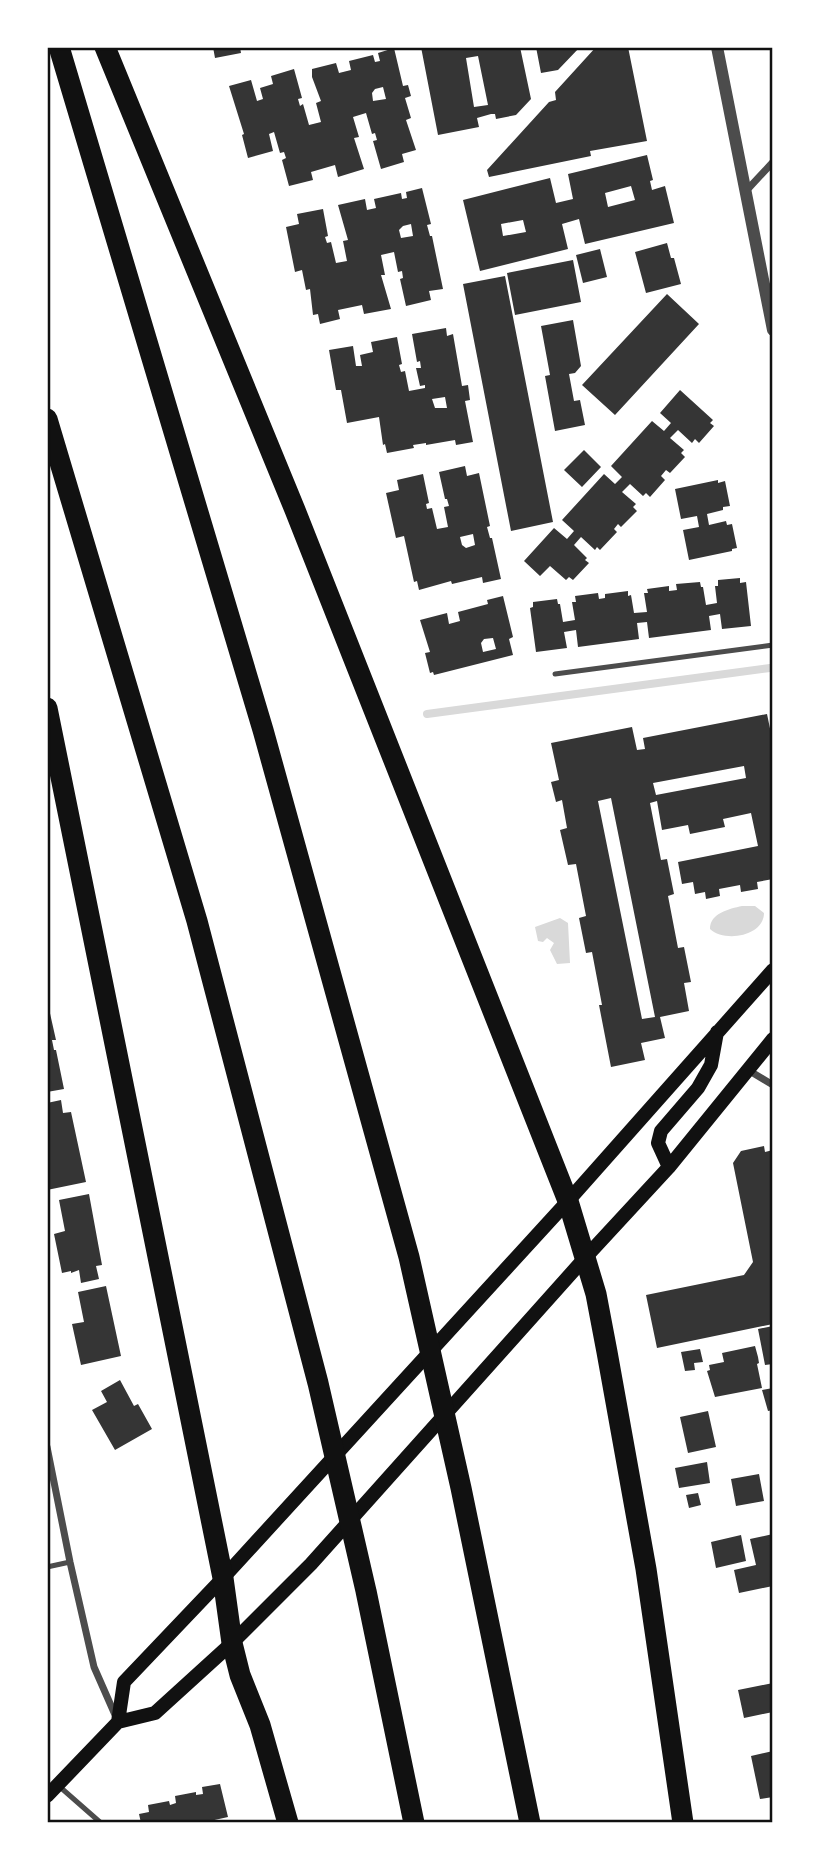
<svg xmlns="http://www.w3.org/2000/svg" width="820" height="1870" font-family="Rubik,sans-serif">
  <rect width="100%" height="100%" fill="#fff"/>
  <path fill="#d9d9d9" d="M742 906H755L764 913C764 936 725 943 710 929 710 913 729 909 742 906Z
    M560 918 568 923 570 963 557 964 550 950 554 943 547 938 543 942 538 941 535 927Z"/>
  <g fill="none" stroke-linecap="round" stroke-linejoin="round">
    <path stroke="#d9d9d9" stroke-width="8" d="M427 714 770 668"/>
  </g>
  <path fill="#353535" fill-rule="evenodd" d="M213 47H240L241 53 215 58Z
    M421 47H520L531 99 516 115 496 119 495 114H491L477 118 479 127 438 135ZM478 56 488 105 474 107 466 58Z
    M536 47H580L558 70 541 73Z
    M596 47H628L647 141 590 151 591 156 489 177 487 170 549 102 556 100 555 92Z
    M394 48 403 86 408 85 411 96 405 98 411 118 406 120 416 150 402 154 404 162 381 169 373 141 377 140 375 133 372 134 366 113 353 117 359 137 354 138 364 169 338 177 335 165 311 172 313 180 289 186 282 160 286 158 284 152 280 153 274 132 269 134 273 151 248 158 242 135 244 134 229 86 251 80 257 101 263 99 260 88 273 84 271 76 294 69 302 98 298 99 300 106 303 104 309 125 321 122 316 103 321 101 312 77V69L336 63 339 73 351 70 349 61 373 55 375 62 380 61 378 53ZM383 87 386 99 373 101 372 93 375 89Z
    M647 155 653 180 650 181 652 190 665 186 674 223 585 244 579 219 562 224 568 249 480 271 463 200 550 178 556 203 573 199 568 174ZM631 186 635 200 608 207 605 193ZM523 220 526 232 503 236 501 224Z
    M422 188 431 224 427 225 430 236H432L443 289 429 291 431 300 406 306 400 279 403 278 402 271 398 272 394 252 381 255 385 275H381L391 309 364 314 362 305 338 310 340 319 320 324 318 314 313 315 310 289 306 290 302 270 295 272 286 227 299 224 297 214 323 209 328 236 325 237 327 243 331 242 336 263 347 261 343 241 348 240 338 205 365 199 367 210 376 208 374 199 401 193 402 199 407 198 406 192ZM411 224 413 236 401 238 399 230 403 226Z
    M667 243 671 258H674L681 284 646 293 635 252Z
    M600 249 607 277 583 283 576 255Z
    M573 260 581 302 515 315 507 273Z
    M505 276 553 522 511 531 463 284Z
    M667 294 699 324 615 415 582 385Z
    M573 320 581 366 575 373 569 374 574 401 580 400 585 425 555 431 545 376 550 375 541 326Z
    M446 328 447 336 453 334 462 386 468 385 470 400 465 401 473 442 456 445 455 440 426 445V443L413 445 414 448 387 453 385 444 383 445 379 417 347 423 341 390H336L329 350 353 346 356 366H362L360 355 373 352 371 342 397 337 402 364 399 365 401 372 405 371 409 391 425 388V385L420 386 416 368H421L420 361 417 362 412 334ZM445 397 447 408H435L432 399Z
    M680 390 713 420 710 423 714 426 699 443 695 439 692 443 678 430 670 438 684 450 681 453 685 457 670 473 666 470 661 476 665 480 650 497 646 493 643 496 630 484 622 492 636 504 633 507 637 511 621 527 618 524 614 529 617 532 600 550 597 547 595 550 581 537 574 545 587 558 585 560 589 563 573 580 569 577 566 580 550 566 540 576 524 561 554 528 567 539 574 531 562 520 604 474 615 484 622 477 611 466 652 421 664 431 671 423 660 413Z
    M584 450 601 467 582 487 564 470Z
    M465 466 467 476 479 473 490 526 487 527 490 538H492L501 579 483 583 482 577 452 584 451 581 419 590 417 581 414 582 404 536 396 538 386 493 399 490 397 480 423 474 429 503 426 504 427 509 432 508 437 529 448 527 444 507 449 506 447 499H445L439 472ZM473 534 475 545 466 548 462 545 460 537Z
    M718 480V483L725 481 730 506 723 507V510L707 514 709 525 726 521 727 525 732 524 737 548 732 549V551L689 560 683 530 699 527 697 516 681 519 675 489Z
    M740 578V583L746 582 751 626 722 629 720 614 709 616 711 630 649 638 647 622 637 623 639 639 578 647 576 630 564 632 567 648 536 652 530 608 533 607V602L557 599 558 604H560L563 622 575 620 572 602H576L575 596 598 593 599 599 605 598V594L628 591V596L631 595 634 613 647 612 644 593H648L647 589 669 586V591L677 590 676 584 700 582 701 587H703L706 605 717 603 715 586H718V580Z
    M503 596 513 637 509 639 513 655 434 675 433 672 430 673 425 653 430 652 420 620 447 613 449 624 460 621 458 612 488 604 487 600ZM493 638 496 649 483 652 481 643 484 639Z
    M767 714 773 743V879L757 882 758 889 741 892 740 885 719 889 720 896 706 899 705 892 695 894 693 882 682 884 678 862 758 846 751 813 723 819 725 827 690 834 688 825 662 830 657 801 650 803 661 860 667 859 674 894 668 896 678 948 684 947 691 982 684 983 689 1011 660 1017 665 1038 641 1043 645 1060 611 1067 599 1005H602L592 952 586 953 579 918 586 916 576 864 568 865 560 830 567 828 562 800 556 802 551 782 559 780 551 743 632 727 637 750 645 749 643 738ZM744 766 746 778 656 795 653 783ZM611 798 655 1017 642 1019 598 801Z
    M47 1000 56 1040H52L54 1050H56L64 1089 47 1092Z
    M61 1100 63 1113 71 1112 86 1182 47 1190V1103Z
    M764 1146 765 1152 773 1150V1324L657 1348 646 1295 744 1275 753 1262 733 1163 741 1151Z
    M89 1194 102 1265 96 1266 99 1279 81 1283 79 1270 71 1273V1271L62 1273 54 1234 65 1231 59 1200Z
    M106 1286 121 1356 81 1365 72 1324 84 1322 78 1292Z
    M773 1326V1364L765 1365 758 1329Z
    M755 1346 758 1357 759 1363 757 1364 762 1388 715 1397 707 1371 710 1370 709 1365 724 1362 722 1353Z
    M700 1349 703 1362 694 1363 695 1370 685 1371 681 1352Z
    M120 1380 134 1406 138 1404 152 1429 115 1450 92 1410 107 1402 101 1391Z
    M773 1388V1410L768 1411 762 1390Z
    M708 1411 716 1447 688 1453 680 1417Z
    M707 1462 710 1483 679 1488 675 1468Z
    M759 1474 764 1501 736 1506 731 1479Z
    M698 1493 701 1505 689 1508 686 1495Z
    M773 1534V1561L770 1562 773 1586 739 1593 734 1570 756 1565 750 1539Z
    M741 1535 746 1561 716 1568 711 1542Z
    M773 1683V1712L744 1718 738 1690Z
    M773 1751V1797L760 1799 751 1756Z
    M220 1784 228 1817 201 1823H141L139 1814 149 1812 148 1805 169 1801 170 1805 176 1803 175 1796 196 1792V1795L203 1794 202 1787Z"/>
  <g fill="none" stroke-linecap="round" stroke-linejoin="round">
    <path stroke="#4c4c4c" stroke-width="5" d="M555 674 773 645
      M47 1567 70 1562
      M60 1787 101 1823"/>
    <path stroke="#4c4c4c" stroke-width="7" d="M746 191 773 162
      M748 1070 773 1085
      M47 1447 70 1562 94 1667 116 1717"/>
    <path stroke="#4c4c4c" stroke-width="12" d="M717 47 773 330"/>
    <path stroke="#111" stroke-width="14" d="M669 1167 658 1143 661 1131 698 1088 711 1065 717 1032
      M118 1722 124 1682 223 1578 568 1201 773 970
      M47 1796 118 1722 155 1713 232 1643 311 1564 584 1259 669 1167 773 1039"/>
    <path stroke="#111" stroke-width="21" d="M59 47 263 730 409 1257 461 1488 530 1823
      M105 47 295 510 568 1201 596 1294 607 1352 646 1569 683 1823
      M47 419 197 921 318 1383 366 1591 414 1823
      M47 708 223 1578 232 1643 240 1675 260 1725 288 1823"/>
  </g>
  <rect width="820" height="1870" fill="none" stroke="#ffffff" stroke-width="98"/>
  <rect x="49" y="49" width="722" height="1772" fill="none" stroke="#111" stroke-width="2.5"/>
</svg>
